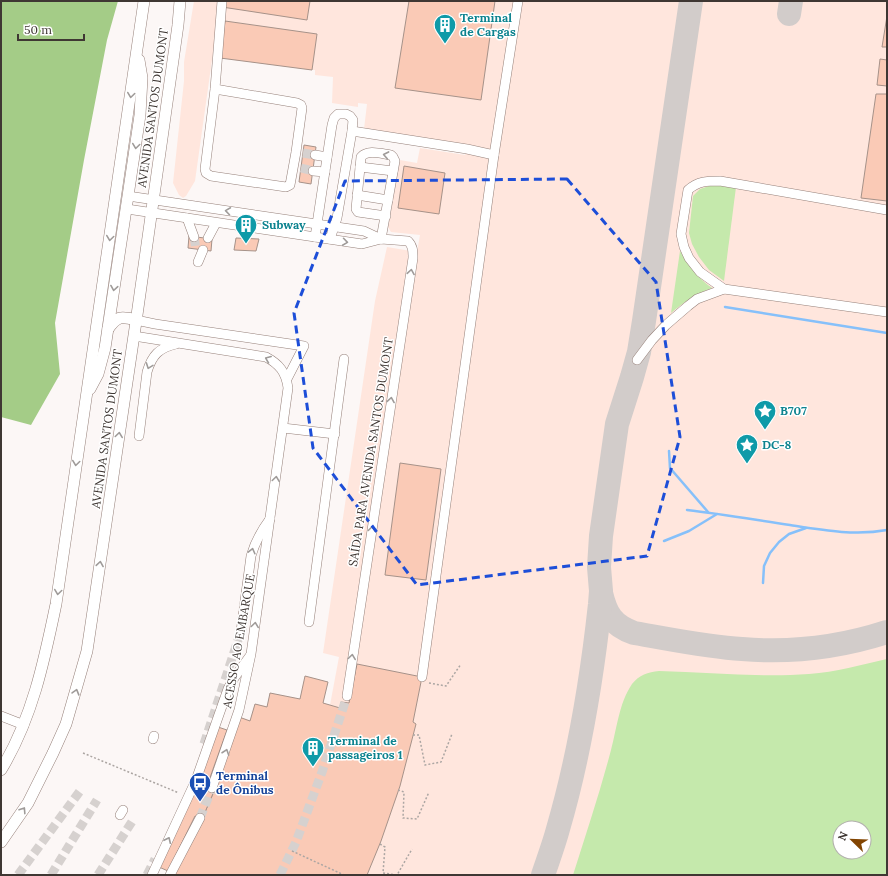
<svg xmlns="http://www.w3.org/2000/svg" width="888" height="876" viewBox="0 0 888 876" font-family="Lora,serif">
	<rect width="100%" height="100%" fill="#fcf7f6"/>
	<path fill="#ffe6dd" fill-rule="evenodd" d="M194 1H887V875H174L239 717 250 720 255 704 267 706 270 693 300 699 305 676 328 682 323 703 330 705 339 657 323 653 375 301 387 247 417 252 420 235 391 232 388 227 400 160 417 163 420 148 465 155 467 145 364 129 367 104 358 103V107L332 103 333 77 315 75V70L304 69 225 21V17H218L195 181 186 196 183 198 179 195 173 183 184 81V62ZM840 828H864V852H840Z"/>
	<g fill="#c5e9ac" fill-rule="evenodd">
		<polygon points="712,185 736,187 724,281 709,270 699,257 692,244 689,233 693,196 700,189"/>
		<path d="M680 251C689 266 698 278 712 288 696 294 684 302 671 313Z"/>
		<path d="M887 659V875H573C586 834 600 792 611 750 617 728 619 703 632 684 639 675 648 672 659 671 709 672 759 678 809 674 836 672 861 665 887 659ZM840 828H864V852H840Z"/>
	</g>
	<polygon fill="#a4cc87" points="1,1 118,1 107,40 84,160 55,323 60,374 31,425 1,417"/>
	<g fill="none" stroke-linecap="round" stroke-linejoin="round">
		<g stroke="#86c0fa" stroke-width="2.5">
			<polyline points="725,307 887,333"/>
			<polyline points="669,451 670,468 708,512"/>
			<path d="M687 510C722 514 756 520 790 525 822 530 855 536 887 530"/>
			<polyline points="664,541 689,531 717,514"/>
			<polyline points="763,583 764,566 770,553 779,542 789,534 806,528"/>
		</g>
		<g stroke="#d2ccca" stroke-width="24">
			<polyline points="789,14 791,1"/>
			<path d="M601 593C606 614 612 625 634 633 670 639 706 647 742 649 790 653 841 647 887 632"/>
			<path d="M543 875C548 860 554 844 558 829 579 757 592 678 600 604L601 591 599 567 601 536 617 424 632 377 639 352 644 321 691 1"/>
		</g>
	</g>
	<g fill="#facab6" stroke="#a69289">
		<polygon points="222,1 310,1 307,20 222,7"/>
		<polygon points="409,1 495,1 481,100 395,88"/>
		<polygon points="887,16 887,47 882,47"/>
		<polygon points="225,21 317,34 312,70 220,58"/>
		<polygon points="880,59 887,60 887,86 877,85"/>
		<polygon points="876,94 887,94 887,201 861,198"/>
		<polygon points="304,145 316,147 311,184 299,182"/>
		<polygon points="404,166 445,173 439,214 398,208"/>
		<polygon points="189,236 212,239 211,251 188,248"/>
		<polygon points="236,238 259,239 256,251 234,250"/>
		<polygon points="400,463 441,469 426,580 385,575"/>
		<polygon points="357,664 422,677 413,722 416,724 400,786 381,841 367,875 174,875 202,819 215,789 239,717 250,721 255,704 267,707 270,693 300,699 305,676 328,682 323,703 340,708 341,702 349,703"/>
		<polygon points="218,727 227,730 207,786 215,789 202,819 195,816 168,871 159,867 198,784"/>
	</g>
	<g fill="none" stroke-linecap="round" stroke-linejoin="round">
		<g stroke="#d6d1cf" stroke-width="9" stroke-dasharray="9 4.5" stroke-linecap="butt">
			<polyline points="303,153 315,155"/>
			<polyline points="301,168 313,171"/>
			<polyline points="194,237 196,249"/>
			<polyline points="204,744 241,631"/>
			<polyline points="200,818 212,788"/>
			<polyline points="18,875 80,791"/>
			<polyline points="51,875 97,800"/>
			<polyline points="98,875 133,820"/>
			<polyline points="147,875 155,859"/>
			<polyline points="280,875 296,842 322,772 347,696"/>
		</g>
		<g stroke="#96817a" stroke-width="10">
			<g id="minor">
				<polyline points="215,89 297,103 301,105 302,108 296,152 290,185 286,187 211,176 206,173 205,169 215,89 222,1"/>
				<polyline points="352,131 467,149 494,155"/>
				<polyline points="315,155 327,157"/>
				<polyline points="360,167 393,171"/>
				<polyline points="313,171 325,172"/>
				<polyline points="357,195 388,200"/>
				<polyline points="128,196 364,231 381,239"/>
				<path d="M127 209 362 244 381 239 408 241C413 246 413 251 413 258L347 696"/>
				<path d="M887 210 720 181C707 181 698 181 688 190L681 234 684 247 689 258 700 272 724 289 887 312"/>
				<polyline points="187,218 194,237"/>
				<polyline points="315,237 332,125 334,118 338,114 346,114 350,116 353,120 352,131 337,218 330,239"/>
				<polyline points="208,238 216,223"/>
				<path d="M381 239 395 161 393 157 391 155C382 154 368 149 361 157L356 209 358 212 386 216"/>
				<polyline points="198,262 203,250"/>
				<polyline points="136,320 155,324 304,346 287,379"/>
				<path d="M134 336 266 357C279 364 286 372 288 388L251 654 239 710 212 788"/>
				<polyline points="637,360 652,340 666,325 688,306 697,299 724,289"/>
				<polyline points="283,428 335,434"/>
				<path d="M139 436 147 372C152 355 159 348 176 344"/>
				<polyline points="309,622 344,359"/>
				<path d="M241 631 251 556C255 542 261 531 270 519"/>
				<polyline points="422,677 494,155 518,1"/>
				<polyline points="1,716 24,725"/>
				<polyline points="153,739 154,736"/>
				<polyline points="120,815 123,810"/>
				<polyline points="152,875 196,780 228,689 234,678 250,656"/>
				<polyline points="170,875 200,818"/>
			</g>
		</g>
		<g stroke="#96817a" stroke-width="12">
			<g id="major">
				<path d="M108 329C117 316 121 316 136 320"/>
				<polyline points="90,389 98,374 105,348 128,196 140,115 142,78 139,60"/>
				<path d="M1 770C32 719 44 662 56 604L144 1"/>
				<polyline points="1,842 28,803 53,753 66,724 87,651 137,315 178,25 180,1"/>
			</g>
		</g>
		<g stroke="#aca6a3" stroke-width="1.5" stroke-dasharray="2 2" stroke-linecap="butt">
			<polyline points="429,683 446,686 461,664"/>
			<polyline points="413,735 419,735 425,765 441,762 452,734"/>
			<polyline points="83,753 179,793"/>
			<polyline points="398,790 404,792 403,818 417,819 429,792"/>
			<polyline points="380,844 385,847 383,873 397,875 412,849"/>
			<polyline points="292,851 344,875"/>
		</g>
		<use href="#minor" stroke="#fff" stroke-width="9"/>
		<use href="#major" stroke="#fff" stroke-width="11"/>
	</g>
	<defs><path id="oneway-chevron" d="M-2-3.5L2.5 0L-2 3.5" fill="none" stroke-width="1.6" stroke-linecap="round" stroke-linejoin="round"/></defs>
	<g stroke="#9f9b99">
		<use href="#oneway-chevron" transform="translate(131 95) rotate(98)"/>
		<use href="#oneway-chevron" transform="translate(136 146) rotate(98)"/>
		<use href="#oneway-chevron" transform="translate(386 155) rotate(-169)"/>
		<use href="#oneway-chevron" transform="translate(228 211) rotate(-172)"/>
		<use href="#oneway-chevron" transform="translate(110 238) rotate(98)"/>
		<use href="#oneway-chevron" transform="translate(345 242) rotate(8)"/>
		<use href="#oneway-chevron" transform="translate(411 272) rotate(-81)"/>
		<use href="#oneway-chevron" transform="translate(114 288) rotate(99)"/>
		<use href="#oneway-chevron" transform="translate(268 359) rotate(-158)"/>
		<use href="#oneway-chevron" transform="translate(149 366) rotate(110)"/>
		<use href="#oneway-chevron" transform="translate(391 400) rotate(-81)"/>
		<use href="#oneway-chevron" transform="translate(119 435) rotate(-82)"/>
		<use href="#oneway-chevron" transform="translate(76 463) rotate(98)"/>
		<use href="#oneway-chevron" transform="translate(276 479) rotate(-82)"/>
		<use href="#oneway-chevron" transform="translate(372 529) rotate(-82)"/>
		<use href="#oneway-chevron" transform="translate(252 551) rotate(-76)"/>
		<use href="#oneway-chevron" transform="translate(100 564) rotate(-81)"/>
		<use href="#oneway-chevron" transform="translate(58 592) rotate(98)"/>
		<use href="#oneway-chevron" transform="translate(255 625) rotate(-82)"/>
		<use href="#oneway-chevron" transform="translate(352 657) rotate(-82)"/>
		<use href="#oneway-chevron" transform="translate(76 692) rotate(-74)"/>
		<use href="#oneway-chevron" transform="translate(226 752) rotate(-71)"/>
		<use href="#oneway-chevron" transform="translate(23 810) rotate(-57)"/>
		<use href="#oneway-chevron" transform="translate(168 840) rotate(-65)"/>
	</g>
	<path fill="none" stroke="#1d4ed8" stroke-width="3" stroke-dasharray="8 5" stroke-linejoin="round" d="M567 179 656 282 680 437 647 556 417 585 313 448 294 313 345 181Z"/>
	<defs>
		<g id="building-pin" transform="scale(1.15)"><path d="M0 17L-7.5 6A9.5 9.5 0 1 1 7.5 6Z" fill="#0f9aa8" stroke="#fff"/><path d="M-4-6H4V6H1V3H-1V6H-4ZM-2.5-4.3h1.7v1.8h-1.7ZM.8-4.3h1.7v1.8H.8ZM-2.5-1h1.7V.8h-1.7ZM.8-1h1.7V.8H.8Z" fill="#fff"/></g>
		<g id="sight-pin" transform="scale(1.15)"><path d="M0 17L-7.5 6A9.5 9.5 0 1 1 7.5 6Z" fill="#0f9aa8" stroke="#fff"/><path d="M0-6L1.8-2.2L6-1.7L2.9 1.2L3.7 5.4L0 3.3L-3.7 5.4L-2.9 1.2L-6-1.7L-1.8-2.2Z" fill="#fff"/></g>
		<g id="bus-pin" transform="scale(1.15)"><path d="M0 17L-7.5 6A9.5 9.5 0 1 1 7.5 6Z" fill="#1a4fb4" stroke="#fff"/><path d="M-5-6H5V4H4V6H2V4H-2V6H-4V4H-5ZM-3.5-4V0h7V-4ZM-3.5 1.2v1.5H-2V1.2ZM2 1.2v1.5H3.5V1.2Z" fill="#fff"/></g>
	</defs>
	<g fill-rule="evenodd">
		<use href="#building-pin" x="445" y="25"/>
		<use href="#building-pin" x="246" y="225"/>
		<use href="#sight-pin" x="765" y="411"/>
		<use href="#sight-pin" x="747" y="445"/>
		<use href="#building-pin" x="313" y="748"/>
		<use href="#bus-pin" x="200" y="783"/>
	</g>
	<g text-anchor="middle" stroke-width="3" stroke-linejoin="round" paint-order="stroke">
		<g font-size="12" font-weight="bold" fill="#0d838f" stroke="#fff" text-anchor="start">
			<text x="460" y="22">Terminal<tspan x="460" dy="14">de Cargas</tspan></text>
			<text x="262" y="229">Subway</text>
			<text x="780" y="415">B707</text>
			<text x="762" y="449">DC-8</text>
			<text x="328" y="745">Terminal de<tspan x="328" dy="14">passageiros 1</tspan></text>
		</g>
		<g font-size="12" fill="#3f3733" stroke="#fff">
			<text transform="translate(153 108) rotate(-82)" y="4">AVENIDA SANTOS DUMONT</text>
			<text transform="translate(107 429) rotate(-82)" y="4">AVENIDA SANTOS DUMONT</text>
			<text transform="translate(371 452) rotate(-81)" y="4">SAÍDA PARA AVENIDA SANTOS DUMONT</text>
			<text transform="translate(239 641) rotate(-80)" y="4">ACESSO AO EMBARQUE</text>
		</g>
		<g font-size="12" font-weight="bold" fill="#164399" stroke="#fff" text-anchor="start">
			<text x="216" y="780">Terminal<tspan x="216" dy="14">de Ônibus</tspan></text>
		</g>
	</g>
	<rect width="888" height="876" fill="none" stroke="#3f3733" stroke-width="4"/>
	<g transform="translate(852 840) rotate(293)"><circle r="19" fill="#ffffff" stroke="#b2afad"/>
	<path d="M0-3L7 15L0 10L-7 15Z" fill="#824502"/>
	<text y="-6" font-size="11" font-weight="bold" text-anchor="middle" fill="#3f3733">N</text>
	</g>
	<path d="M18 34v6h66v-6" fill="none" stroke="#3f3733" stroke-width="2"/>
	<text x="24" y="34" font-size="12" fill="#3f3733" stroke="#ffffff" stroke-width="3" paint-order="stroke">50 m</text>
</svg>
